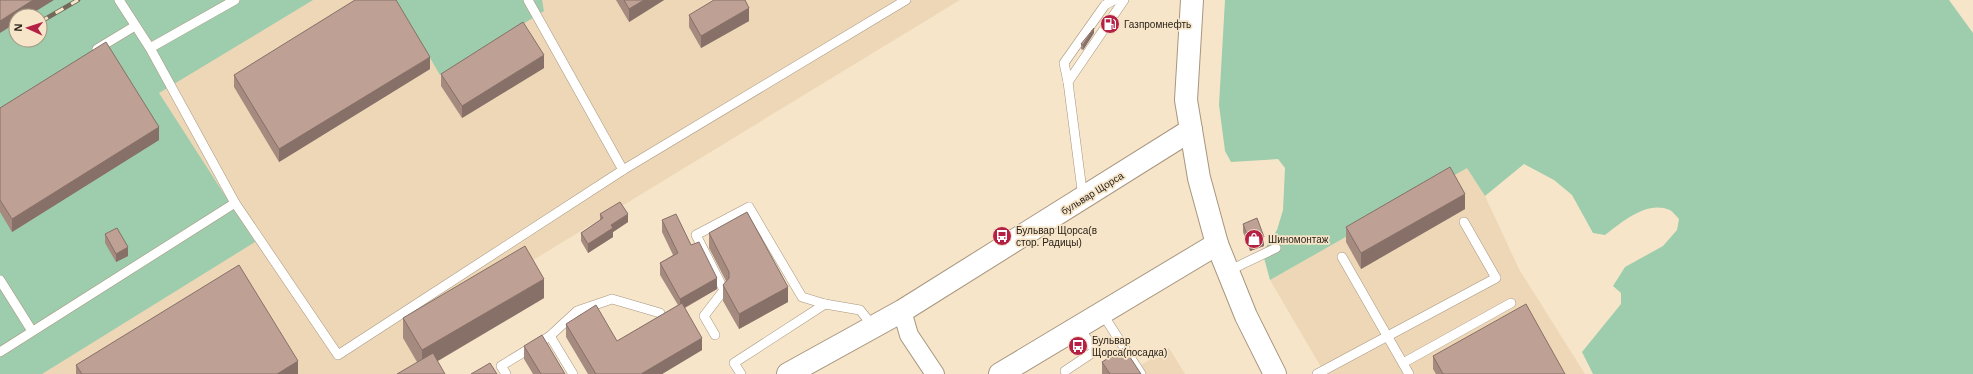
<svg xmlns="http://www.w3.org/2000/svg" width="1973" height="374" viewBox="0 0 1973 374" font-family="Arial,sans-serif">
	<rect width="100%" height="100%" fill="#f7e5ca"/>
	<g fill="#edd7b7" fill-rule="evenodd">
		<path d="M0 0H960L525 265 544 298 422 370 425 374H0ZM16 16H40V40H16Z"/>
		<polygon points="1467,167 1485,196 1519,269 1585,374 1325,374 1270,280"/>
		<polygon points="1169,348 1185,374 1126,374"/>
	</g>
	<g fill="#9dcdac" fill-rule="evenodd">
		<path d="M0 0H313L159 93 255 242 42 374H0ZM16 16H40V40H16Z"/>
		<polygon points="396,0 542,0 544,11 440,75"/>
		<path d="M1225 0H1949L1973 33V374H1593L1582 352 1621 304V293L1613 286 1625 267 1663 246 1677 230 1679 219C1676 216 1673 212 1670 210 1647 200 1622 222 1605 235L1593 233 1572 195 1554 180 1524 164 1485 196 1467 168 1270 280 1264 258 1266 247 1277 230 1283 210 1285 168 1278 159 1231 162 1225 151 1219 105Z"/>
	</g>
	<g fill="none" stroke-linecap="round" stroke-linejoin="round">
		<g stroke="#a7967e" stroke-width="10">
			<g id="service">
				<polyline points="119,0 150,48 235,203 338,355 623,170 906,0"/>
				<polyline points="528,0 623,170"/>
				<polyline points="150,48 235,0"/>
				<polyline points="97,49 135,26"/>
				<polyline points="1068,82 1064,63 1105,5 1114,0"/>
				<polyline points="1083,198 1068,82 1124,0"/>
				<polyline points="1342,257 1409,374"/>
				<polyline points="1228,271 1276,248"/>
				<polyline points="0,280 32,331"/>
				<polyline points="1102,313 1141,374"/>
				<polyline points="715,335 704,316 724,290 696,235 749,207 802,297 825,304 860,310 873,326"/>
				<polyline points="550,336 573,374"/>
				<polyline points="0,352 235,203"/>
				<polyline points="1403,363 1511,303"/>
				<polyline points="1065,371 1095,351 1079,327"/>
				<polyline points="506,374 501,366 550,336 577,311 612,299 660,313"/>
				<polyline points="741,374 734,363 825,304"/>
				<polyline points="1317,374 1496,278 1464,222"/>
			</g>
		</g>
		<g stroke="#a7967e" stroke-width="20">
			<polyline id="minor" points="902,311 909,335 935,374"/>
		</g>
		<g stroke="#a7967e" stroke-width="24">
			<g id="tertiary">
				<polyline points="788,374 902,311 1191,130"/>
				<polyline points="1000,374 1217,244"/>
			</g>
		</g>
		<g stroke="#a7967e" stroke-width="24">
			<polyline id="secondary" points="1192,0 1186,100 1199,178 1217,244 1246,316 1275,374"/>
		</g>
		<use href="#service" stroke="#fff" stroke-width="9"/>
		<use href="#minor" stroke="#fff" stroke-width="18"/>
		<use href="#tertiary" stroke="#fff" stroke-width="22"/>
		<use href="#secondary" stroke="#fff" stroke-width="22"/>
		<g stroke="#746959" stroke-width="4.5">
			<polyline id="rail" points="40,22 78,0"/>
		</g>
		<use href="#rail" stroke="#f7e5ca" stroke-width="3" stroke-dasharray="9" stroke-linecap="butt"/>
	</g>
	<g fill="#a48a7f">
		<polygon points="616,0 664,0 629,22"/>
		<polygon points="689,15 749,21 701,48 689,27"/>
		<polygon points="1094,33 1083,50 1081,49 1081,44"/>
		<polygon points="544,68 462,118 441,86 441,74"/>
		<polygon points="430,69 279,162 234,87 234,75"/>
		<polygon points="0,108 159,140 12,232 0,212"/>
		<polygon points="1465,209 1361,269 1346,242 1346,227"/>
		<polygon points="600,214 628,222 613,232 613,237 588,253 581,241 581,233 600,220"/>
		<polygon points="662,220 691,245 717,289 685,308 702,350 662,374 588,374 566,337 566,324 617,341 678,305 660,275 660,263 673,255 662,232"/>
		<polygon points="1243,224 1264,246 1250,251 1243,232"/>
		<polygon points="709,233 788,302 739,329 723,301 723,285 726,281 709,248"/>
		<polygon points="105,234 128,256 116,262 105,243"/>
		<polygon points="544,298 438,361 417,362 403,338 403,318"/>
		<polygon points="524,346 565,374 533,374 524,359"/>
		<polygon points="1433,356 1565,374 1436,374 1433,369"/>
		<polygon points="1102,362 1141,374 1102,374"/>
		<polygon points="76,365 298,374 76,374"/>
	</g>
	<g fill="#867068">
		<polygon points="33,0 54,0 28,16 16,16 16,23 0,33 0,21"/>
		<polygon points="644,0 664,0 629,22 629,9"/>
		<polygon points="749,8 749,21 701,48 701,36"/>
		<polygon points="1094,28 1094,33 1083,50 1083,45"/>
		<polygon points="544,55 544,68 462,118 462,106"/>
		<polygon points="430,57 430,69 279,162 279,149"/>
		<polygon points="159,127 159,140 12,232 12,219"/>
		<polygon points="1465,194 1465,209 1361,269 1361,253"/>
		<polygon points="628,214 628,222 613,232 613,237 588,253 588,244 611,225"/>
		<polygon points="1264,237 1264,246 1250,251 1250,242"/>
		<polygon points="128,247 128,256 116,262 116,254"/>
		<polygon points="717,278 717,289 680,310 680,299"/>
		<polygon points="544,279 544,298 422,370 422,350"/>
		<polygon points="788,287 788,302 739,329 739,314"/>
		<polygon points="702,338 702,350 662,374 641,374"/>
		<polygon points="298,361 298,374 277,374"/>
	</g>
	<g fill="#bfa094" stroke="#867068">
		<polygon points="0,0 33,0 0,21"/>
		<polygon points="355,0 396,0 430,57 279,149 234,75"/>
		<polygon points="624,0 644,0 629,9"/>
		<polygon points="714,0 745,0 749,8 701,36 689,15"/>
		<polygon points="523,22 544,55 462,106 441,74"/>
		<polygon points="1094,28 1083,45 1081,44"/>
		<polygon points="106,42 159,127 12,219 0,200 0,108"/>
		<polygon points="1450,167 1465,194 1361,253 1346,227"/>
		<polygon points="620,202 628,214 611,225 613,228 588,244 581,233 603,218 600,214"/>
		<polygon points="747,212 788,287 739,314 723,285 729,278 729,272 709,233"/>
		<polygon points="676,214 691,245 699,242 717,278 680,299 660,263 678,253 662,220"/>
		<polygon points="1257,218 1264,237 1250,242 1243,224"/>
		<polygon points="117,228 128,247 116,254 105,234"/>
		<polygon points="525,246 544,279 422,350 403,318"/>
		<polygon points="239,265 298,361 277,374 82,374 76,365"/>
		<polygon points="682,303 702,338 641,374 596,374 566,324 596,305 617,341"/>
		<polygon points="1526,304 1565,374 1443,374 1433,356"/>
		<polygon points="542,335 565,374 541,374 524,346"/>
		<polygon points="1124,348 1141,374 1110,374 1102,362"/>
		<polygon points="433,353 445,374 397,374"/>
		<polygon points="490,363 497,374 471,374"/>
	</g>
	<defs>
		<g id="fuel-disc" transform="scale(1)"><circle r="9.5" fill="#b42145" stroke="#f7e5ca"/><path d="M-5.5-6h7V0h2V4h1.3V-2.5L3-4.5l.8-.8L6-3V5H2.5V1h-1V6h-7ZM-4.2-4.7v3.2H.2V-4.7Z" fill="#fff"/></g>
		<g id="bus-disc" transform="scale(1)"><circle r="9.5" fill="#b42145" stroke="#f7e5ca"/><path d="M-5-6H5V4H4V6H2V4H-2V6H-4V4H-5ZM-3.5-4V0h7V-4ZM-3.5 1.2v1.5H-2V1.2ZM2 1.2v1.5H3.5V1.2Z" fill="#fff"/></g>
		<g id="shop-disc" transform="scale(1)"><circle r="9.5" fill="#b42145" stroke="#f7e5ca"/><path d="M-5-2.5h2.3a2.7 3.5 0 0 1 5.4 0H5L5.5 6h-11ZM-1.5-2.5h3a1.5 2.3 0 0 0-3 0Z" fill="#fff"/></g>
	</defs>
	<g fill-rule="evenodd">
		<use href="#fuel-disc" x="1110" y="24"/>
		<use href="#bus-disc" x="1002" y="236"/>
		<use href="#shop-disc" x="1254" y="239"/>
		<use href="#bus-disc" x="1078" y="346"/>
	</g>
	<g text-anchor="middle" stroke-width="3.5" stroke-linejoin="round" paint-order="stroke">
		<g font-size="10" fill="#2a2319" stroke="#f7e5ca" text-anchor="start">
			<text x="1124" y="28">Газпромнефть</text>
			<text x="1016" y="234">Бульвар Щорса(в<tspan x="1016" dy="12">стор. Радицы)</tspan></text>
			<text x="1268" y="243">Шиномонтаж</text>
			<text x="1092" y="344">Бульвар<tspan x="1092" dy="12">Щорса(посадка)</tspan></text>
		</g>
		<g font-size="10" fill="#2a2319" stroke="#f7e5ca">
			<text transform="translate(1092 193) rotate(-32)" y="4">бульвар Щорса</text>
		</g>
	</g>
	<g transform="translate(28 28) rotate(273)"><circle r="19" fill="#f7e5ca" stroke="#a59783"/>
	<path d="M0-3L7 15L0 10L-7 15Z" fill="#b42145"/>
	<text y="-6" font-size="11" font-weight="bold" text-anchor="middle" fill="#2a2319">N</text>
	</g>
</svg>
